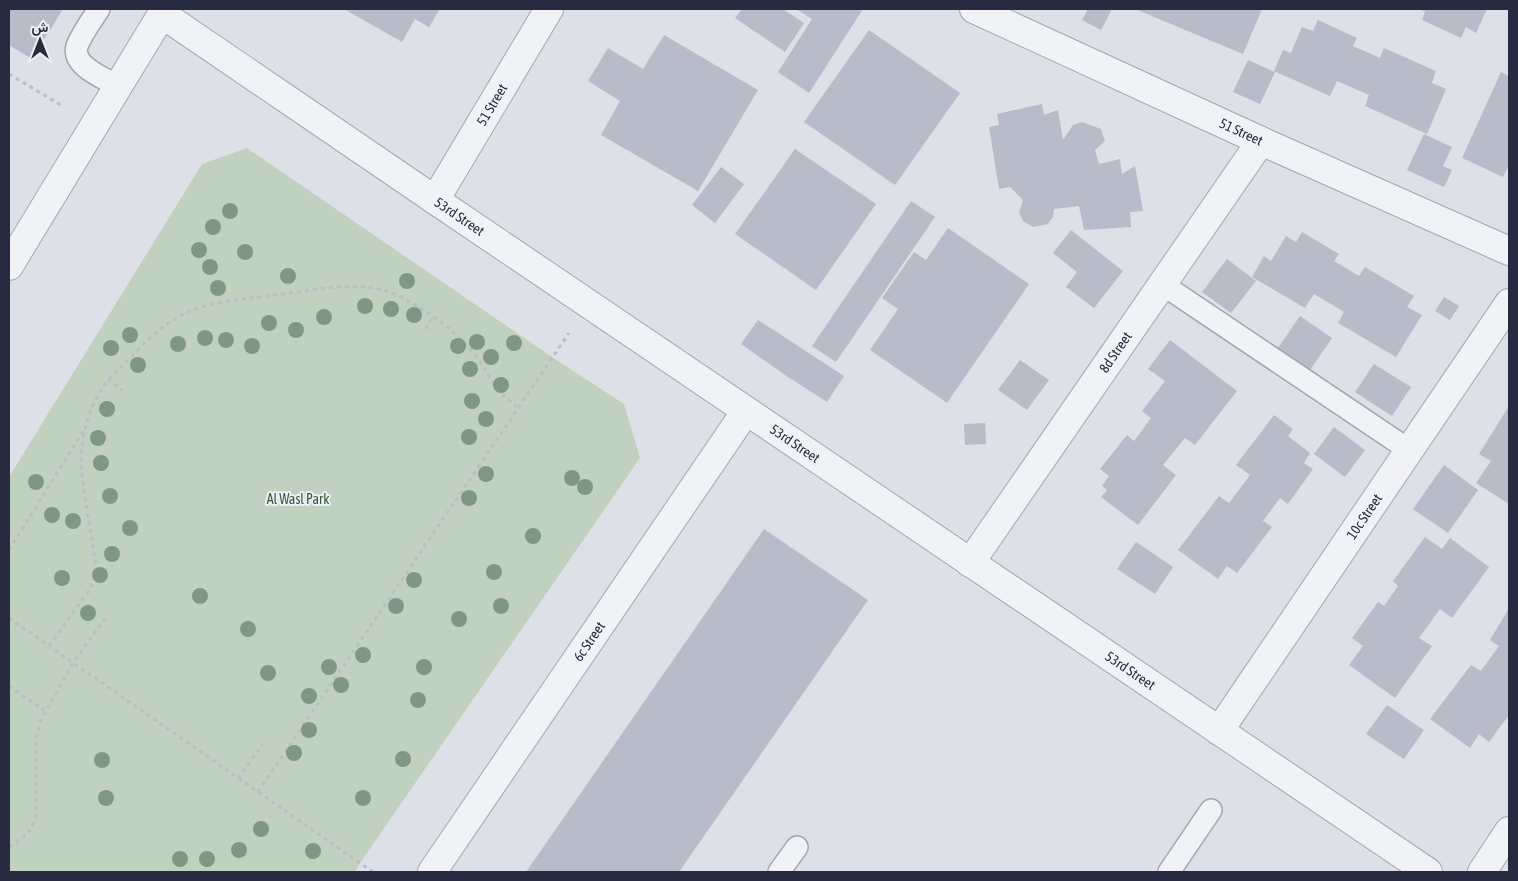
<svg xmlns="http://www.w3.org/2000/svg" width="1518" height="881" viewBox="0 0 1518 881" font-family="'Asap Condensed',Vazirmatn,sans-serif">
	<rect width="100%" height="100%" fill="#dee0e8"/>
	<polygon fill="#c0d2bf" points="247,148 552,357 624,404 640,458 360,863 355,872 9,872 9,477 202,164"/>
	<g fill="#b8bbc8">
		<polygon points="9,9 63,9 32,59 9,45"/>
		<polygon points="344,9 440,9 429,27 415,19 402,42"/>
		<polygon points="742,9 783,9 804,23 785,52 735,18"/>
		<polygon points="796,9 863,9 809,93 778,72 812,19"/>
		<polygon points="1088,9 1112,9 1101,30 1082,20"/>
		<polygon points="1135,9 1262,9 1243,54"/>
		<polygon points="1419,9 1487,9 1476,33 1466,27 1461,38 1422,20 1425,12"/>
		<polygon points="1318,20 1357,38 1353,46 1380,58 1384,48 1436,71 1432,83 1446,89 1427,134 1365,106 1369,95 1337,81 1330,96 1274,71 1283,50 1291,53 1302,27 1313,31"/>
		<polygon points="869,30 960,93 895,185 804,122"/>
		<polygon points="664,35 758,90 698,191 601,135 620,101 588,81 608,48 643,69"/>
		<polygon points="1248,60 1275,72 1260,104 1233,92"/>
		<polygon points="1501,72 1509,76 1509,165 1503,177 1462,158"/>
		<polygon points="1042,104 1044,115 1058,110 1063,140 1073,125 1082,122 1101,129 1105,141 1095,150 1099,164 1120,159 1122,174 1135,166 1143,211 1130,212 1131,227 1084,230 1079,206 1054,209 1053,217 1048,224 1033,227 1023,221 1019,212 1023,200 1010,187 999,189 989,127 999,125 997,114"/>
		<polygon points="1424,134 1452,147 1443,166 1452,170 1444,187 1407,170"/>
		<polygon points="795,149 876,204 816,290 735,234"/>
		<polygon points="721,167 744,184 715,223 692,205"/>
		<polygon points="911,201 935,217 836,362 812,346"/>
		<polygon points="948,228 1029,284 947,403 870,350 898,309 882,298 914,252 926,260"/>
		<polygon points="1071,230 1123,271 1094,308 1066,287 1077,272 1053,253"/>
		<polygon points="1302,232 1339,254 1334,261 1359,276 1365,267 1414,296 1407,307 1422,315 1396,357 1338,323 1344,312 1314,294 1305,308 1252,277 1264,256 1271,261 1286,236 1296,242"/>
		<polygon points="1227,259 1256,281 1231,313 1202,292"/>
		<polygon points="1444,297 1459,306 1450,320 1435,311"/>
		<polygon points="1300,316 1332,338 1310,370 1278,348"/>
		<polygon points="758,320 844,376 827,402 788,377 741,344"/>
		<polygon points="1170,340 1237,391 1195,445 1185,438 1163,465 1176,475 1138,525 1101,497 1107,490 1102,486 1109,476 1100,469 1127,435 1134,441 1151,418 1142,411 1165,381 1148,369"/>
		<polygon points="1020,360 1049,380 1027,410 998,390"/>
		<polygon points="1374,364 1411,387 1392,416 1355,392"/>
		<polygon points="1509,406 1509,504 1476,483 1491,461 1479,454"/>
		<polygon points="1274,415 1293,429 1288,436 1310,453 1304,463 1313,469 1288,504 1280,498 1263,521 1272,527 1237,573 1227,566 1218,579 1178,550 1219,496 1229,503 1250,475 1236,465"/>
		<polygon points="985,423 986,444 965,445 964,424"/>
		<polygon points="1334,427 1365,450 1345,477 1314,454"/>
		<polygon points="1444,465 1478,490 1448,533 1413,509"/>
		<polygon points="764,529 868,600 679,872 526,872"/>
		<polygon points="1425,537 1442,549 1450,538 1489,567 1452,618 1440,609 1419,638 1432,646 1395,698 1349,665 1363,646 1352,638 1378,602 1384,606 1398,586 1393,581"/>
		<polygon points="1136,542 1173,567 1155,594 1117,569"/>
		<polygon points="1509,608 1509,715 1489,742 1479,734 1470,748 1430,719 1471,665 1481,671 1499,646 1490,640"/>
		<polygon points="1387,705 1424,730 1404,759 1366,734"/>
	</g>
	<g fill="none" stroke-linecap="round" stroke-linejoin="round">
		<g stroke="#a3a6b2" stroke-width="24">
			<g id="lane">
				<path d="M99 9C92 20 82 33 77 46 71 66 104 78 118 86"/>
				<polyline points="1162,284 1409,450"/>
				<polyline points="779,872 797,847"/>
				<polyline points="1169,872 1211,810"/>
			</g>
		</g>
		<g stroke="#a3a6b2" stroke-width="30">
			<g id="street">
				<path id="s1" d="M974 9 1261 141 1509 251"/>
				<path id="s2" d="M162 14 435 200 1428 872"/>
				<path id="s3" d="M435 200 549 9"/>
				<polyline points="9,266 165,9"/>
				<path id="s4" d="M970 563 1261 141"/>
				<path id="s5" d="M1219 731 1509 303"/>
				<path id="s6" d="M432 872 746 411"/>
				<polyline points="1482,872 1509,831"/>
			</g>
		</g>
		<g stroke="#bcbec6" stroke-width="3" stroke-dasharray="4 4" stroke-linecap="butt">
			<polyline points="9,74 64,107"/>
			<polyline points="426,329 433,316"/>
			<polyline points="108,379 122,390"/>
			<polyline points="9,550 84,430"/>
			<polyline points="9,618 373,872"/>
			<path d="M49 646 90 589 95 577 96 566C93 545 89 524 86 503 84 488 81 472 81 458 82 439 86 419 94 403 102 385 115 372 129 359 151 336 170 316 202 307 226 300 251 298 276 295 316 290 361 278 399 296 428 311 455 330 476 356 483 365 488 375 494 384 500 394 510 401 518 408"/>
			<polyline points="9,686 45,711"/>
			<polyline points="238,778 263,744"/>
			<polyline points="258,792 569,333"/>
			<path d="M9 847C24 838 33 832 36 813V740L41 720 73 663 105 618"/>
		</g>
		<use href="#lane" stroke="#f1f2f6" stroke-width="21"/>
		<use href="#street" stroke="#f1f2f6" stroke-width="28"/>
	</g>
	<g fill="#809784">
		<circle cx="230" cy="211" r="8"/>
		<circle cx="213" cy="227" r="8"/>
		<circle cx="199" cy="250" r="8"/>
		<circle cx="245" cy="252" r="8"/>
		<circle cx="210" cy="267" r="8"/>
		<circle cx="288" cy="276" r="8"/>
		<circle cx="407" cy="281" r="8"/>
		<circle cx="218" cy="288" r="8"/>
		<circle cx="365" cy="306" r="8"/>
		<circle cx="391" cy="309" r="8"/>
		<circle cx="414" cy="315" r="8"/>
		<circle cx="324" cy="317" r="8"/>
		<circle cx="269" cy="323" r="8"/>
		<circle cx="296" cy="330" r="8"/>
		<circle cx="130" cy="335" r="8"/>
		<circle cx="205" cy="338" r="8"/>
		<circle cx="226" cy="340" r="8"/>
		<circle cx="477" cy="342" r="8"/>
		<circle cx="514" cy="343" r="8"/>
		<circle cx="178" cy="344" r="8"/>
		<circle cx="252" cy="346" r="8"/>
		<circle cx="458" cy="346" r="8"/>
		<circle cx="111" cy="348" r="8"/>
		<circle cx="491" cy="357" r="8"/>
		<circle cx="138" cy="365" r="8"/>
		<circle cx="470" cy="369" r="8"/>
		<circle cx="501" cy="385" r="8"/>
		<circle cx="472" cy="401" r="8"/>
		<circle cx="107" cy="409" r="8"/>
		<circle cx="486" cy="419" r="8"/>
		<circle cx="469" cy="437" r="8"/>
		<circle cx="98" cy="438" r="8"/>
		<circle cx="101" cy="463" r="8"/>
		<circle cx="486" cy="474" r="8"/>
		<circle cx="572" cy="478" r="8"/>
		<circle cx="36" cy="482" r="8"/>
		<circle cx="585" cy="487" r="8"/>
		<circle cx="110" cy="496" r="8"/>
		<circle cx="469" cy="498" r="8"/>
		<circle cx="52" cy="515" r="8"/>
		<circle cx="73" cy="521" r="8"/>
		<circle cx="130" cy="528" r="8"/>
		<circle cx="533" cy="536" r="8"/>
		<circle cx="112" cy="554" r="8"/>
		<circle cx="494" cy="572" r="8"/>
		<circle cx="100" cy="575" r="8"/>
		<circle cx="62" cy="578" r="8"/>
		<circle cx="414" cy="580" r="8"/>
		<circle cx="200" cy="596" r="8"/>
		<circle cx="396" cy="606" r="8"/>
		<circle cx="501" cy="606" r="8"/>
		<circle cx="88" cy="613" r="8"/>
		<circle cx="459" cy="619" r="8"/>
		<circle cx="248" cy="629" r="8"/>
		<circle cx="363" cy="655" r="8"/>
		<circle cx="329" cy="667" r="8"/>
		<circle cx="424" cy="667" r="8"/>
		<circle cx="268" cy="673" r="8"/>
		<circle cx="341" cy="685" r="8"/>
		<circle cx="309" cy="696" r="8"/>
		<circle cx="418" cy="700" r="8"/>
		<circle cx="309" cy="730" r="8"/>
		<circle cx="294" cy="753" r="8"/>
		<circle cx="403" cy="759" r="8"/>
		<circle cx="102" cy="760" r="8"/>
		<circle cx="106" cy="798" r="8"/>
		<circle cx="363" cy="798" r="8"/>
		<circle cx="261" cy="829" r="8"/>
		<circle cx="239" cy="850" r="8"/>
		<circle cx="313" cy="851" r="8"/>
		<circle cx="180" cy="859" r="8"/>
		<circle cx="207" cy="859" r="8"/>
	</g>
	<g text-anchor="middle" stroke-width="4" stroke-linejoin="round" paint-order="stroke">
		<g font-size="14" fill="#272b3f" stroke="#edeff6">
			<text dy="5" stroke="none"><textPath href="#s3" startOffset="111">51 Street</textPath></text>
			<text dy="5" stroke="none"><textPath href="#s1" startOffset="294">51 Street</textPath></text>
			<text dy="5" stroke="none"><textPath href="#s2" startOffset="360">53rd Street</textPath></text>
			<text dy="5" stroke="none"><textPath href="#s4" startOffset="256">8d Street</textPath></text>
			<text dy="5" stroke="none"><textPath href="#s2" startOffset="765">53rd Street</textPath></text>
			<text dy="5" stroke="none"><textPath href="#s5" startOffset="259">10c Street</textPath></text>
			<text dy="5" stroke="none"><textPath href="#s6" startOffset="279">6c Street</textPath></text>
			<text dy="5" stroke="none"><textPath href="#s2" startOffset="1170">53rd Street</textPath></text>
		</g>
		<g font-size="14" fill="#345b33" stroke="#edeff6">
			<text x="298" y="504">Al Wasl Park</text>
		</g>
	</g>
	<rect width="1518" height="881" fill="none" stroke="#272b3f" stroke-width="20"/>
	<g transform="translate(40 40)" stroke="#edeff6" stroke-width="4" paint-order="stroke">
	<path d="M0-4L9 19L0 12L-9 19Z" fill="#272b3f"/>
	<text y="-8" font-size="14" font-weight="bold" text-anchor="middle" fill="#272b3f">ش</text>
	</g>
</svg>
